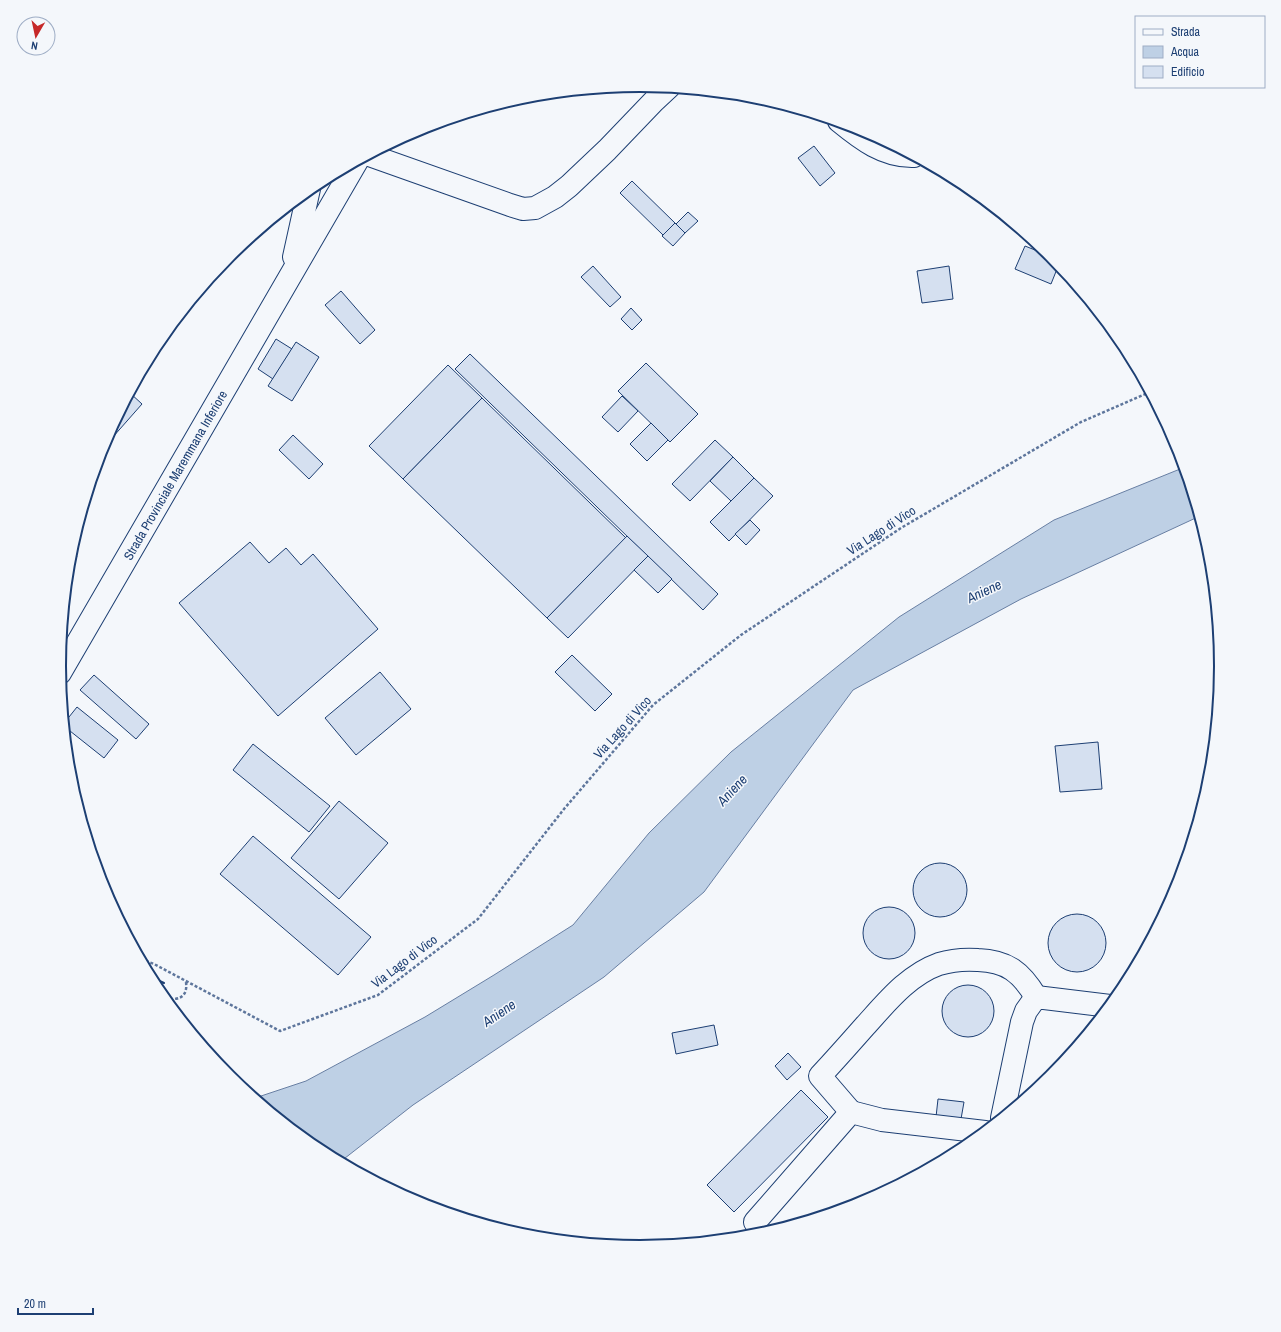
<svg xmlns="http://www.w3.org/2000/svg" width="1281" height="1332" viewBox="0 0 1281 1332" font-family="'Archivo Narrow',sans-serif">
	<rect width="100%" height="100%" fill="#f4f7fb"/>
	<polygon fill="#bed0e5" stroke="#687fa3" points="1185,467 1200,516 1021,599 853,690 704,892 604,977 413,1105 340,1162 317,1149 255,1098 306,1081 425,1017 494,975 573,925 649,833 731,752 899,617 1054,520"/>
	<g fill="#d5e0f0" stroke="#1d3f73">
		<polygon points="814,146 835,173 820,186 798,158"/>
		<polygon points="632,181 675,223 663,235 620,193"/>
		<polygon points="688,212 698,221 685,233 676,224"/>
		<polygon points="675,223 685,233 673,246 662,236"/>
		<polygon points="1025,246 1055,258 1059,264 1051,284 1015,269"/>
		<polygon points="593,266 621,297 610,307 581,277"/>
		<polygon points="949,266 953,299 922,303 917,271"/>
		<polygon points="341,291 375,330 360,344 325,305"/>
		<polygon points="631,308 642,320 632,330 621,319"/>
		<polygon points="276,339 292,349 273,379 258,369"/>
		<polygon points="296,342 319,357 292,401 268,386"/>
		<polygon points="470,354 718,594 703,610 455,369"/>
		<polygon points="646,363 698,414 670,442 618,391"/>
		<polygon points="448,365 482,398 403,479 369,446"/>
		<polygon points="130,393 142,404 112,438 108,435"/>
		<polygon points="622,396 638,411 618,432 602,417"/>
		<polygon points="482,398 626,538 547,618 403,479"/>
		<polygon points="651,423 668,440 647,461 630,444"/>
		<polygon points="293,435 323,464 309,479 279,450"/>
		<polygon points="715,440 733,457 690,501 672,484"/>
		<polygon points="733,457 754,478 731,501 710,481"/>
		<polygon points="754,478 773,496 729,541 710,522"/>
		<polygon points="750,520 760,530 746,545 735,534"/>
		<polygon points="627,536 648,556 568,638 547,618"/>
		<polygon points="250,542 269,563 286,548 301,565 313,554 378,629 278,716 179,603"/>
		<polygon points="70,552 77,556 69,569"/>
		<polygon points="648,556 672,579 658,593 634,570"/>
		<polygon points="572,655 612,694 595,711 555,672"/>
		<polygon points="380,672 411,709 356,755 325,718"/>
		<polygon points="94,675 149,724 136,739 80,690"/>
		<polygon points="77,707 118,740 104,758 65,727 65,722"/>
		<polygon points="1098,742 1102,789 1060,792 1055,746"/>
		<polygon points="253,744 330,806 309,832 233,770"/>
		<polygon points="339,801 388,843 339,899 291,858"/>
		<polygon points="253,836 371,937 338,975 220,874"/>
		<circle cx="940" cy="890" r="27"/>
		<circle cx="889" cy="933" r="26"/>
		<circle cx="1077" cy="943" r="29"/>
		<circle cx="968" cy="1011" r="26"/>
		<polygon points="714,1025 718,1045 676,1054 672,1033"/>
		<polygon points="788,1053 801,1067 787,1080 775,1066"/>
		<polygon points="801,1090 828,1117 734,1212 707,1185"/>
		<polygon points="938,1099 964,1102 961,1119 936,1117"/>
		<polygon points="881,1191 885,1191 858,1205 864,1198 872,1193"/>
	</g>
	<g fill="none" stroke-linecap="round" stroke-linejoin="round">
		<g stroke="#1d3f73" stroke-width="24">
			<g id="minor">
				<path d="M839 121C861 139 884 157 914 156"/>
				<polyline points="369,155 510,205 523,209 535,208 555,197 569,186 607,150 654,101 669,87"/>
				<path d="M851 1112 820 1076C835 1060 850 1043 865 1026 886 1003 908 975 939 964 952 960 964 959 978 960 1007 961 1021 972 1036 997"/>
				<polyline points="1002,1118 1022,1022 1026,1011 1036,997 1110,1006"/>
				<polyline points="755,1222 851,1112 882,1120 985,1132"/>
			</g>
		</g>
		<g stroke="#1d3f73" stroke-width="24">
			<g id="major">
				<polyline points="294,257 309,189"/>
				<polyline points="60,673 357,161"/>
			</g>
		</g>
		<g stroke="#5e769c" stroke-width="2.5" stroke-dasharray="3 2" stroke-linecap="butt">
			<polyline points="141,959 154,964 280,1031 378,995 478,919 564,809 653,705 741,635 901,528 1081,422 1150,392"/>
			<path d="M165 999C178 1000 188 998 186 982"/>
		</g>
		<use href="#minor" stroke="#f4f7fb" stroke-width="22"/>
		<use href="#major" stroke="#f4f7fb" stroke-width="22"/>
		<polyline stroke="#1d3f73" stroke-width="2" points="151,977 164,983"/>
	</g>
	<g text-anchor="middle" stroke-width="3" stroke-linejoin="round" paint-order="stroke">
		<g font-size="13" fill="#1d3f73" stroke="#f4f7fb">
			<text transform="translate(175 475) rotate(-60)" y="5">Strada Provinciale Maremmana Inferiore</text>
			<text transform="translate(881 530) rotate(-33)" y="5">Via Lago di Vico</text>
			<text transform="translate(622 727) rotate(-48)" y="5">Via Lago di Vico</text>
			<text transform="translate(404 961) rotate(-37)" y="5">Via Lago di Vico</text>
		</g>
		<g font-size="14" font-style="italic" fill="#1d3f73" stroke="#f4f7fb">
			<text transform="translate(984 591) rotate(-25)" y="5">Aniene</text>
			<text transform="translate(732 790) rotate(-47)" y="5">Aniene</text>
			<text transform="translate(499 1013) rotate(-34)" y="5">Aniene</text>
		</g>
	</g>
	<path d="M0 0H1281V1332H0ZM66 666a574 574 0 1 1 1148 0a574 574 0 1 1-1148 0Z" fill="#f4f7fb" fill-rule="evenodd"/>
	<path fill="none" stroke="#1d3f73" stroke-width="2" d="M66 666a574 574 0 1 1 1148 0a574 574 0 1 1-1148 0Z"/>
	<rect x="1135" y="16" width="130" height="72" fill="#f4f7fb" stroke="#9eadc5"/>
	<rect x="1143" y="29" width="20" height="6" fill="#f4f7fb" stroke="#9eadc5"/>
	<text x="1171" y="36" font-size="12" fill="#1d3f73">Strada</text>
	<rect x="1143" y="46" width="20" height="12" fill="#bed0e5" stroke="#9eadc5"/>
	<text x="1171" y="56" font-size="12" fill="#1d3f73">Acqua</text>
	<rect x="1143" y="66" width="20" height="12" fill="#d5e0f0" stroke="#9eadc5"/>
	<text x="1171" y="76" font-size="12" fill="#1d3f73">Edificio</text>
	<g transform="translate(36 36) rotate(189)"><circle r="19" fill="#f4f7fb" stroke="#9eadc5"/>
	<path d="M0-3L7 15L0 10L-7 15Z" fill="#c62828"/>
	<text y="-6" font-size="11" font-weight="bold" text-anchor="middle" fill="#1d3f73">N</text>
	</g>
	<path d="M18 1308v6h75v-6" fill="none" stroke="#1d3f73" stroke-width="2"/>
	<text x="24" y="1308" font-size="12" fill="#1d3f73" stroke="#f4f7fb" stroke-width="3" paint-order="stroke">20 m</text>
</svg>
